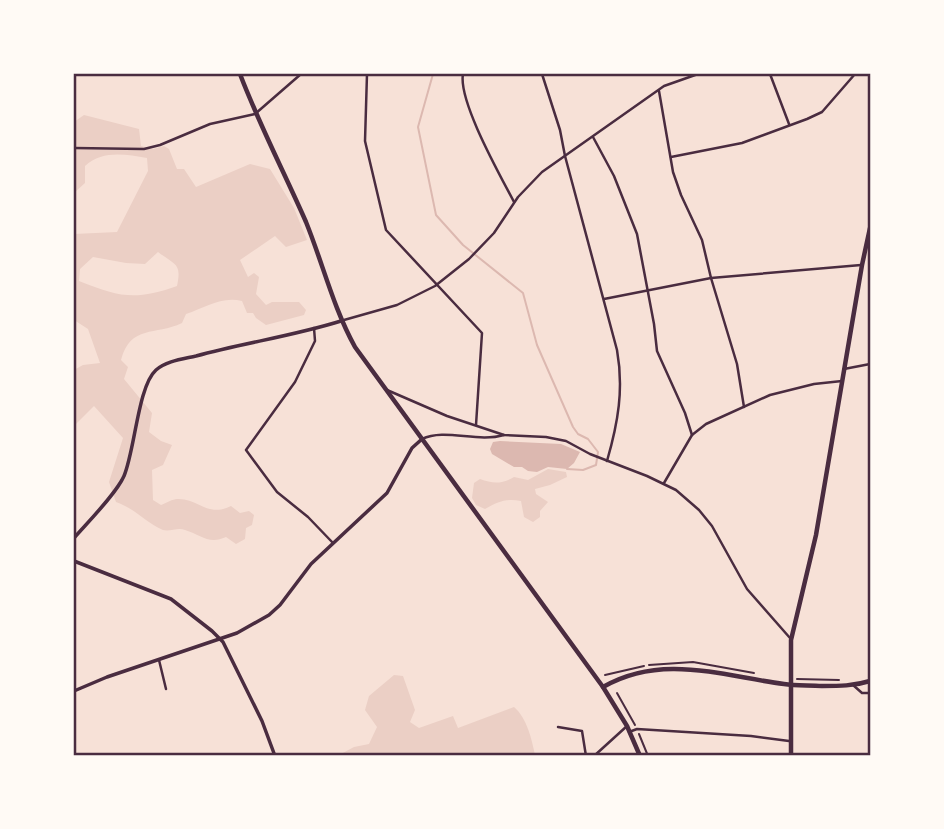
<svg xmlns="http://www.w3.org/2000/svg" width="944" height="829" viewBox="0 0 944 829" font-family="Jost,sans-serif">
	<rect width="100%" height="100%" fill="#f7e1d7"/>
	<g fill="#ebcfc5" fill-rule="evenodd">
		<path d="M84 115 139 129 141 146 153 149 164 146 169 149 177 169H184L196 187 250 164 270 169 294 208 307 240 286 247 275 236 240 260 248 277 254 273 259 277 256 294 266 305 272 302H299L306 310 304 315 266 325 256 318 253 313H247L242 301C221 296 205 308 186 314L182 323C155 336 131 324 121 360L128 367 124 379 152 413 149 432 161 441 172 445 163 465 152 470 153 500 161 505C166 503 173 499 177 499 199 498 207 518 231 506L240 513 249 511 254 515 252 525 246 528 245 539 236 544 226 537C209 545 201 535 185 530 178 527 170 532 163 530 146 523 136 509 116 502L109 482 123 438 94 406 74 426V370L83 365 100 363 88 329 74 320V234L117 232 148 171 147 158C125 154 102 150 85 166V183L74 193V122ZM158 252C175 265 182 263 177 286 135 301 119 297 79 281L80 269 93 257 126 263 145 264Z"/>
		<path d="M548 469 566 472 567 477 550 485 535 489 536 494 548 502 540 511V517L533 522 524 517 521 501C506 498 497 502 485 509L476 505 472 498 474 483 480 479C493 484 502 484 514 477L528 480Z"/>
		<path d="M394 675 403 676 415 710 410 722 419 728 453 716 458 728 514 707C527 718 532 740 535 755H339L354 747 369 744 377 727 365 710 369 696Z"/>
	</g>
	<polygon fill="#dcb8b0" points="500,441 561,444 580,452 574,463 567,469 548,467 537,472 528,471 522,467 514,467 492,454 490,449 493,442"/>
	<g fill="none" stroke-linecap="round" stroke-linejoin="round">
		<polyline stroke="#dcb8b0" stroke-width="2" points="433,74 418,127 436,215 463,245 523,293 537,345 573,427 578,434 588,439 598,452 596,465 583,470 567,469"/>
		<g stroke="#4a2c40" stroke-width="2">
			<polyline points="649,665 693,662 754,673"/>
			<polyline points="605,675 644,666"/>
			<polyline points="797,679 839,680"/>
			<polyline points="617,693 635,725"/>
			<polyline points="639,734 648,756"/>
		</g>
		<g stroke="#4a2c40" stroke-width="2.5">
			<polyline points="367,74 365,141 386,230 482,333 476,425"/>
			<path d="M463 74C458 101 500 175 514 202"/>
			<path d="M542 74 560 130 565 156 617 350C624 389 618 423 607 461"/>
			<polyline points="770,74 789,124"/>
			<polyline points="659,91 673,172 681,195 702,240 711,278 737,364 744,407"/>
			<polyline points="593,137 614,176 637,234 654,324 657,351 685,413 692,435"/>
			<polyline points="74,148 144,149 160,145 210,124 255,114 301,74"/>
			<polyline points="671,157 742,143 807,119 822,112 855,74"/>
			<polyline points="604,299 711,278 861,265"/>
			<polyline points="344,320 397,305 435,286 469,259 494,233 518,197 542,172 664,86 698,74"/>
			<polyline points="314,328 315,341 295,382 246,450 277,492 308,517 333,543"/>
			<polyline points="844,369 870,364"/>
			<polyline points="387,390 447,416 504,435 546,437 566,441 590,454 647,476 676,490 699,510 712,526 747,589 790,638"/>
			<path d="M422 439C445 428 477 443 504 435"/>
			<polyline points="664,483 692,435 706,424 770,395 814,384 842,381"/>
			<polyline points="159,660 166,689"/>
			<polyline points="853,685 862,693 870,693"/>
			<polyline points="558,727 582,731 586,756"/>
			<polyline points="629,732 637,729 751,736 789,741"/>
			<polyline points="594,756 627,726"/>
		</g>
		<g stroke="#4a2c40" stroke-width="3.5">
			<path d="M74 538C87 523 116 494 124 476 135 450 138 386 156 370 166 361 183 359 196 356 243 343 293 336 341 321"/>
			<polyline points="74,561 171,599 212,631 223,642 262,721 275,756"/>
			<polyline points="74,691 107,677 237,633 269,615 280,605 311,564 387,493 412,448 422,439"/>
		</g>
		<g stroke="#4a2c40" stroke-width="4.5">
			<path d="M603 687C662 653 722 676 784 684 796 686 809 685 822 686 839 686 854 686 870 681"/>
			<polyline points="791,756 791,640 816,535 862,265 870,228"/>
		</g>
		<path stroke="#4a2c40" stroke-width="4.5" d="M240 74C259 124 284 172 306 222 323 264 333 307 355 347L603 687 627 726 640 756"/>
	</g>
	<rect width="944" height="829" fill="none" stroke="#fffaf5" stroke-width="150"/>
	<rect x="75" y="75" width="794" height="679" fill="none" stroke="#4a2c40" stroke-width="2.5"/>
</svg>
